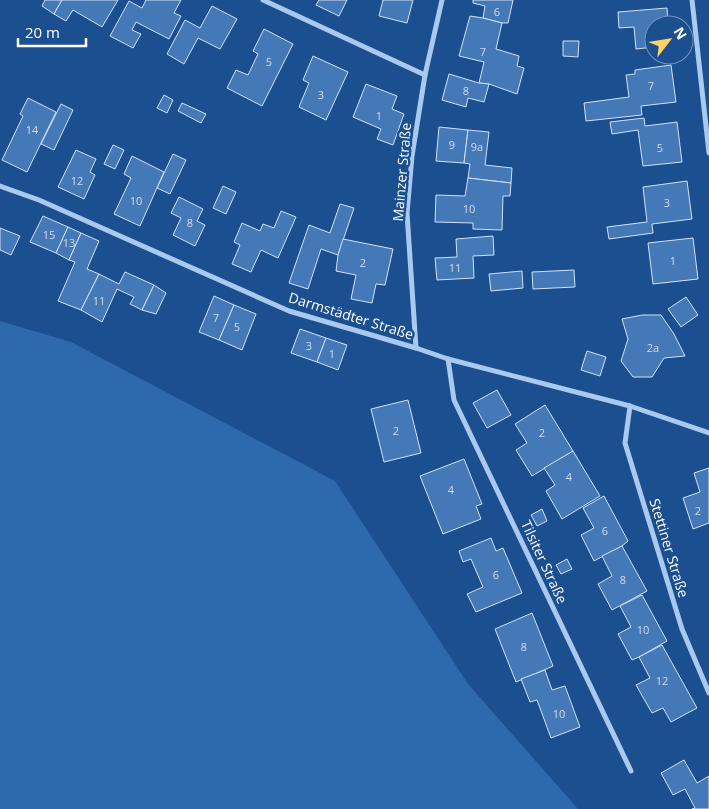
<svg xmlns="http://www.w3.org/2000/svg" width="709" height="809" viewBox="0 0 709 809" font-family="'Open Sans',sans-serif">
	<rect width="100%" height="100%" fill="#1b4f8f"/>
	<polygon fill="#2e69ad" points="0,321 71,342 335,481 468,684 578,809 0,809"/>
	<g fill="#4478b7" stroke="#cfe3fa">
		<polygon points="45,0 62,0 54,14 42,6"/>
		<polygon points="62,0 118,0 102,27 73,10 66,21 54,14"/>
		<polygon points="146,0 181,0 174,13 181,16 169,39 136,22 132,30 141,34 133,48 110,36 129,1 142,8"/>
		<polygon points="319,0 347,0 339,16 316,5"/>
		<polygon points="383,0 413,0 407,23 379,16"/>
		<polygon points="473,0 513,0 508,23 502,23 483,18 485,6 473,3"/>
		<polygon points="212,6 237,19 220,49 198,38 184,64 167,54 185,20 200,28"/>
		<polygon points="667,8 668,25 654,25 654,47 636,49 634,27 619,28 618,12"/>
		<polygon points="470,16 483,18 502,23 496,49 519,56 517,66 524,68 517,94 489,84 479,83 484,62 459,56"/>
		<polygon points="264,29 293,44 262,106 227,88 236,70 248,75 258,54 253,51"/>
		<polygon points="563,41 579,41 578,57 563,56"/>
		<polygon points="313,56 348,72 326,120 299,107 309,83 303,80"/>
		<polygon points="671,65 676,102 641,106 642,115 586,121 584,103 629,97 626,75 635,74 635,70"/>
		<polygon points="449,74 479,83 489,84 484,102 468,98 466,107 442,100"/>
		<polygon points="366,84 397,96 392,109 404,114 393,145 377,139 381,129 353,117"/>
		<polygon points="164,95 173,100 167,113 157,108"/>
		<polygon points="28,98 56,112 27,172 2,160 23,116 20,114"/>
		<polygon points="182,103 206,114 201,123 178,111"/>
		<polygon points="61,104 73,110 54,150 41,144"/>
		<polygon points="644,118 645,126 677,122 682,162 643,166 638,130 612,134 610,122"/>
		<polygon points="439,127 468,130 464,163 436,161"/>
		<polygon points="468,130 489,132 485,165 512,168 511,183 468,178 470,164 464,163"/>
		<polygon points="113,145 124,150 115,169 104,164"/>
		<polygon points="76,150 96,159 90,172 95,175 84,199 58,187"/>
		<polygon points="173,154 186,160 170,194 157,188"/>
		<polygon points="132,156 164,172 140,226 114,214 131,178 124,174"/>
		<polygon points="468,178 511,183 510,196 503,196 502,230 473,229 473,223 435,222 436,195 465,196"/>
		<polygon points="687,181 692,219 652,224 653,233 609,239 607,227 647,222 643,187"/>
		<polygon points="223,186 236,192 226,214 213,208"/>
		<polygon points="179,197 203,209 197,221 205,225 195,246 173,235 181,218 171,213"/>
		<polygon points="340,204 354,208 338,255 321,249 308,289 289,283 309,225 330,233"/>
		<polygon points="281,211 296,217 278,258 261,250 251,272 232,264 240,245 234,242 242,223 260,231 263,224 274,228"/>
		<polygon points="43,216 68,227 56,253 30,242"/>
		<polygon points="68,227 81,233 69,260 56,253"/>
		<polygon points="0,228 20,236 11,255 0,250"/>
		<polygon points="81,233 99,241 87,269 99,274 81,310 58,301 75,262 69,260"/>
		<polygon points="493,236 494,255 473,256 474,278 437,280 435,258 457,257 456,239"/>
		<polygon points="693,238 698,279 653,284 648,243"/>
		<polygon points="343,239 393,249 385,285 376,284 372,303 351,299 356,275 336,271 338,255"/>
		<polygon points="574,270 575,287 533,289 532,272"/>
		<polygon points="522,271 523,288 491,291 489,274"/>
		<polygon points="125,272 154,285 142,310 130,304 134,297 117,289 102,322 81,310 99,274 119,284"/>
		<polygon points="154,285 166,293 156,314 142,310"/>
		<polygon points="214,296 234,305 219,340 199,332"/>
		<polygon points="686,297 698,315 681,327 668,309"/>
		<polygon points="234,305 256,314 242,350 219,340"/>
		<polygon points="642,315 661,315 674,334 685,356 664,358 652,377 633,377 621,361 628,339 622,319"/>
		<polygon points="300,329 326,338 317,362 291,353"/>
		<polygon points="326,338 347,345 338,370 317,362"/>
		<polygon points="587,351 606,357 600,376 581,370"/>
		<polygon points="497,390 511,415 487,428 473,403"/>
		<polygon points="408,400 421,453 384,462 371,409"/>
		<polygon points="545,405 573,451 532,476 516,450 527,443 515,424"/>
		<polygon points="573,451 600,496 562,519 546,491 555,485 544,468"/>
		<polygon points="464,459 482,504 476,506 481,519 443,534 420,476"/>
		<polygon points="709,468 709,523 693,529 683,498 700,492 694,473"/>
		<polygon points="604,496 628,541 622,546 594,561 581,535 594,528 583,508"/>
		<polygon points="542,509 547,521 537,526 531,515"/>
		<polygon points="491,538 496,551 503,548 522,593 476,612 467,594 483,587 471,559 463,562 459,551"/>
		<polygon points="622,546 647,591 612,610 598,584 612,576 602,556"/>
		<polygon points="567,559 572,569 561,574 556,565"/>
		<polygon points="642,595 667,641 639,657 632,660 618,634 631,627 620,606"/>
		<polygon points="532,613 553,666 516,682 495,629"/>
		<polygon points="662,645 697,708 671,722 663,708 652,713 636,685 650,678 639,657"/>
		<polygon points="545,670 552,690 565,686 580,727 551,738 537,700 530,702 521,679"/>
		<polygon points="684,760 697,783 709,776 709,809 692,809 695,808 685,789 673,795 661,773"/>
	</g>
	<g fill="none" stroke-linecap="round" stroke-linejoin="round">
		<g stroke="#a9c9ee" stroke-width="5">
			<polyline points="263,0 425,75"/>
			<polyline points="692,0 709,153"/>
			<polyline points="0,186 39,200 289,311 416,348 448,359 630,406 709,433"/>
			<polyline points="416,348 407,213 412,156 425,75 442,0"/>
			<polyline points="448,359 454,400 631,771"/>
			<polyline points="630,406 625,443 682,629 709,693"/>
		</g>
	</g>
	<g text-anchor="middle" stroke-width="5" stroke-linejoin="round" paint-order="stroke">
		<g font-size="11" fill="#d0dded">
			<text x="497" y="16">6</text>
			<text x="483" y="56">7</text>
			<text x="269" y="66">5</text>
			<text x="651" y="90">7</text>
			<text x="466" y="95">8</text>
			<text x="321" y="99">3</text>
			<text x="379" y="120">1</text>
			<text x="32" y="134">14</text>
			<text x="452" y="149">9</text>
			<text x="477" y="151">9a</text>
			<text x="660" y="152">5</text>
			<text x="77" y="185">12</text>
			<text x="136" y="205">10</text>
			<text x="667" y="207">3</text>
			<text x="469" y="213">10</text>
			<text x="190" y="227">8</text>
			<text x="49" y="239">15</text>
			<text x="69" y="247">13</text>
			<text x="673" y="265">1</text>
			<text x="363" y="267">2</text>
			<text x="455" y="272">11</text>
			<text x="99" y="305">11</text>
			<text x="216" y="322">7</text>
			<text x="237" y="331">5</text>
			<text x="309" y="350">3</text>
			<text x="653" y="352">2a</text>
			<text x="332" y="358">1</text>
			<text x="396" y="435">2</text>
			<text x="542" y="437">2</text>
			<text x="569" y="481">4</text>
			<text x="451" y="494">4</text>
			<text x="698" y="515">2</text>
			<text x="605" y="535">6</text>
			<text x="496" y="579">6</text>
			<text x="623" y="584">8</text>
			<text x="643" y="634">10</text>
			<text x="524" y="651">8</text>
			<text x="662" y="685">12</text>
			<text x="559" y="718">10</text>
		</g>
		<g font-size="14" fill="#fff" stroke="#1b4f8f">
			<text transform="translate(402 172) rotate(-85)" y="5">Mainzer Straße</text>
			<text transform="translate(351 316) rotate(17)" y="5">Darmstädter Straße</text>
			<text transform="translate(669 548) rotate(73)" y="5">Stettiner Straße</text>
			<text transform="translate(544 562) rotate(65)" y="5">Tilsiter Straße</text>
		</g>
	</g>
	<g transform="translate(669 40) rotate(59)"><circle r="24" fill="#1b4f8f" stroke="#7695bc"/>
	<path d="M0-4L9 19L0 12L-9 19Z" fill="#ffd166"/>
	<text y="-8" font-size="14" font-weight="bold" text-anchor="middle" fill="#ffffff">N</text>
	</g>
	<path d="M18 38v8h68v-8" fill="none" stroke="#ffffff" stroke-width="2.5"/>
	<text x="25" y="38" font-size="15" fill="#ffffff" stroke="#1b4f8f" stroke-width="4" paint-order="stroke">20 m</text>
</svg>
